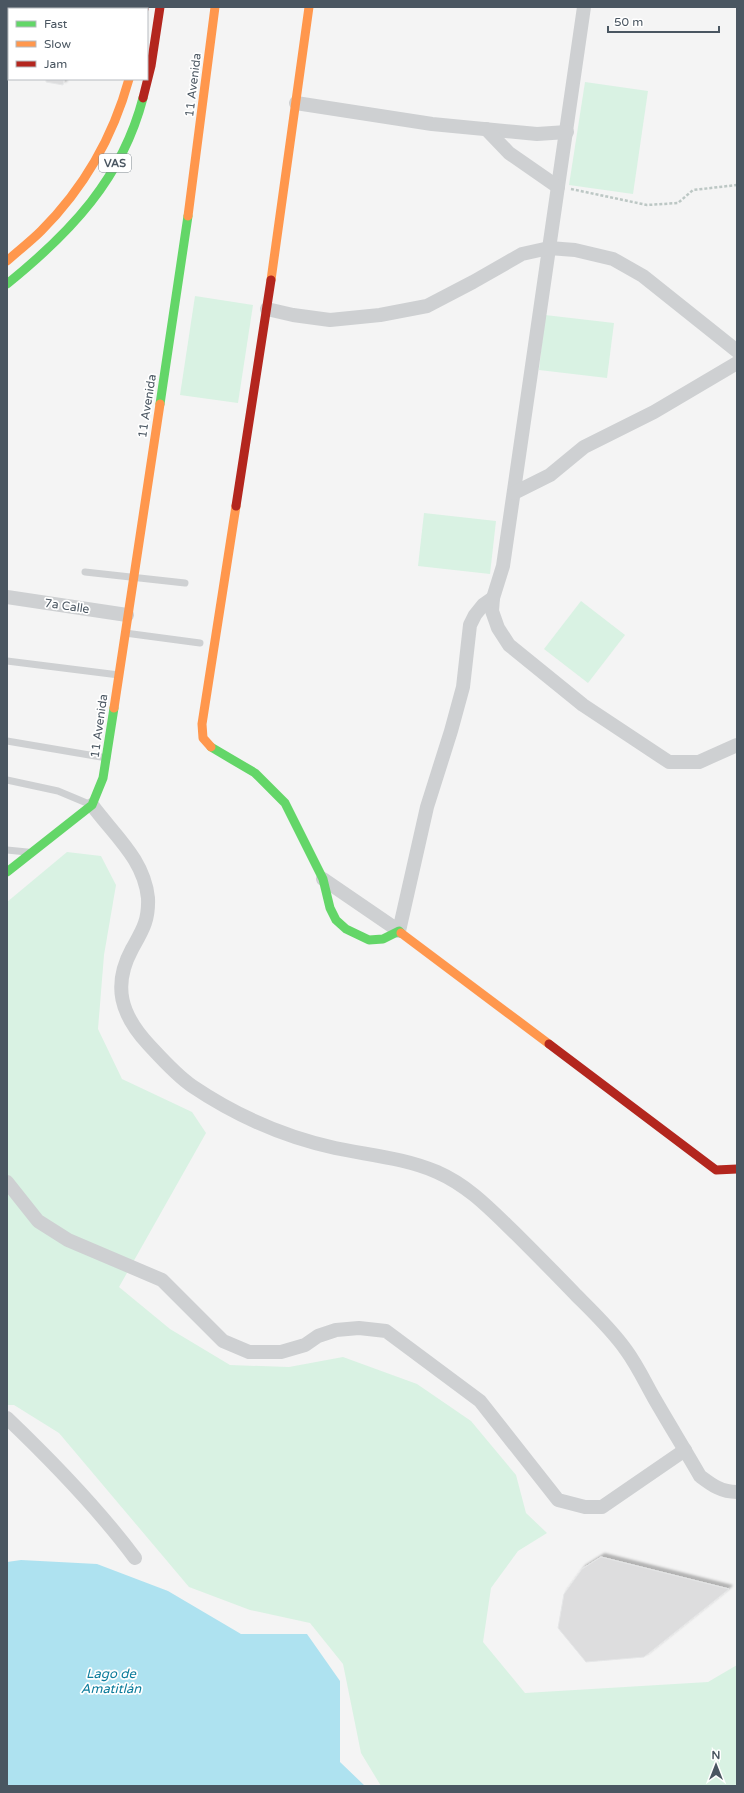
<svg xmlns="http://www.w3.org/2000/svg" width="744" height="1793" viewBox="0 0 744 1793" font-family="'Varela Round',sans-serif">
	<defs>
		<filter id="shadow"><feDropShadow dx="3.5" dy="-3.5" stdDeviation="1" flood-color="#0004"/></filter>
	</defs>
	<rect width="100%" height="100%" fill="#f4f4f4"/>
	<g fill="#d9f2e3">
		<polygon points="585,82 648,91 633,194 569,185"/>
		<polygon points="195,296 253,305 238,403 180,395"/>
		<polygon points="545,315 614,323 607,378 539,370"/>
		<polygon points="424,513 496,521 490,574 418,566"/>
		<polygon points="581,601 625,635 588,683 544,649"/>
		<polygon points="67,852 101,856 116,885 104,955 98,1029 122,1079 192,1112 206,1133 119,1287 170,1329 230,1365 289,1367 343,1357 417,1384 471,1421 516,1475 526,1513 547,1533 518,1551 491,1588 483,1642 525,1693 708,1682 737,1665 737,1786 381,1786 361,1753 343,1664 310,1623 250,1610 189,1587 59,1433 14,1405 7,1405 7,902"/>
	</g>
	<polygon fill="#aee2f0" points="21,1560 97,1564 168,1591 241,1634 307,1634 340,1681 340,1762 365,1786 7,1786 7,1562"/>
	<g fill="#ddddde" stroke="#e5e6e7" filter="url(#shadow)">
		<polygon points="7,43 9,43 7,73"/>
		<polygon points="46,79 64,79 63,85 46,82"/>
		<polygon points="601,1557 729,1589 644,1657 586,1662 558,1628 564,1594 582,1569"/>
	</g>
	<g fill="none" stroke-linecap="round" stroke-linejoin="round">
		<polyline stroke="#bcc7c4" stroke-width="2.5" stroke-dasharray="3 2" stroke-linecap="butt" points="571,189 647,205 678,203 693,190 737,185"/>
		<g stroke="#ced0d2" stroke-width="7">
			<polyline points="85,572 185,583"/>
			<polyline points="125,633 200,643"/>
			<polyline points="7,661 119,675"/>
			<polyline points="7,741 107,758"/>
			<polyline points="7,780 58,791 89,804"/>
			<polyline points="7,850 27,852"/>
		</g>
		<g stroke="#ced0d2" stroke-width="14">
			<polyline points="584,7 503,566 493,598 492,611 498,628 509,645 583,705 669,762 699,762 737,745"/>
			<polyline points="77,9 77,7"/>
			<polyline points="7,36 9,36"/>
			<polyline points="296,103 432,124 537,134 567,132"/>
			<polyline points="486,129 509,153 558,187"/>
			<polyline points="267,309 293,315 330,320 380,315 427,306 473,282 522,254 549,248 575,250 613,259 643,276 737,351"/>
			<polyline points="514,493 550,475 584,447 654,412 737,363"/>
			<polyline points="7,597 127,615"/>
			<path d="M92 805C114 835 144 859 148 898 149 921 142 931 132 949 112 986 121 1015 149 1045 162 1059 176 1075 192 1086 235 1115 285 1137 335 1148 368 1155 405 1158 437 1172 469 1186 491 1210 516 1234 536 1254 556 1274 576 1295 593 1312 612 1330 626 1350 637 1365 645 1382 654 1398 669 1424 685 1450 700 1476 712 1485 721 1492 737 1492"/>
			<polyline points="323,879 399,931 427,807 451,731 463,687 470,625 475,615 483,605 493,598"/>
			<polyline points="7,1182 38,1221 68,1240 162,1280 223,1341 249,1352 281,1352 305,1345 318,1336 336,1330 359,1328 386,1331 480,1401 558,1500 585,1507 602,1507 685,1450"/>
			<path d="M7 1418C53 1462 97 1507 135 1558"/>
		</g>
		<g stroke="#63d668" stroke-width="9">
			<path d="M7 284C70 233 122 179 143 98"/>
			<polyline points="160,404 188,216"/>
			<polyline points="211,747 255,773 285,803 323,879 330,908 336,920 346,929 369,940 383,939 399,931 401,933"/>
			<polyline points="7,872 92,805 103,778 114,708"/>
		</g>
		<g stroke="#ff974d" stroke-width="9">
			<polyline points="188,216 215,7"/>
			<path d="M7 261C18 251 31 241 41 231 84 188 113 137 129 79"/>
			<polyline points="271,280 309,7"/>
			<polyline points="114,708 160,404"/>
			<polyline points="211,747 203,738 202,724 236,506"/>
			<polyline points="401,933 549,1044"/>
		</g>
		<g stroke="#b3261e" stroke-width="9">
			<polyline points="144,7 144,9"/>
			<polyline points="143,98 151,66 160,7"/>
			<polyline points="236,506 271,280"/>
			<polyline points="549,1044 716,1170 737,1169"/>
		</g>
	</g>
	<g text-anchor="middle" stroke-width="3.5" stroke-linejoin="round" paint-order="stroke">
		<rect fill="#fff" stroke="#808990" stroke-width="1" x="99" y="154" width="32" height="18" rx="3"/>
		<g font-size="11" font-weight="bold" fill="#4a5661">
			<text x="115" y="167">VAS</text>
		</g>
		<g font-size="12" fill="#4a5661" stroke="#fff">
			<text transform="translate(193 85) rotate(-83)" y="4">11 Avenida</text>
			<text transform="translate(147 406) rotate(-81)" y="4">11 Avenida</text>
			<text transform="translate(67 606) rotate(8)" y="4">7a Calle</text>
			<text transform="translate(99 726) rotate(-82)" y="4">11 Avenida</text>
		</g>
		<g font-size="13" font-style="italic" fill="#0c7c9b" stroke="#fff">
			<text x="111" y="1678">Lago de<tspan x="111" dy="15">Amatitlán</tspan></text>
		</g>
	</g>
	<rect width="744" height="1793" fill="none" stroke="#4a5661" stroke-width="16"/>
	<rect x="8" y="8" width="140" height="72" fill="#ffffff" stroke="#b7bbc0"/>
	<rect x="16" y="21" width="20" height="6" fill="#63d668" stroke="#b7bbc0"/>
	<text x="44" y="28" font-size="12" fill="#4a5661">Fast</text>
	<rect x="16" y="41" width="20" height="6" fill="#ff974d" stroke="#b7bbc0"/>
	<text x="44" y="48" font-size="12" fill="#4a5661">Slow</text>
	<rect x="16" y="61" width="20" height="6" fill="#b3261e" stroke="#b7bbc0"/>
	<text x="44" y="68" font-size="12" fill="#4a5661">Jam</text>
	<g transform="translate(716 1765)" stroke="#ffffff" stroke-width="3" paint-order="stroke">
	<path d="M0-3L7 15L0 10L-7 15Z" fill="#4a5661"/>
	<text y="-6" font-size="11" font-weight="bold" text-anchor="middle" fill="#4a5661">N</text>
	</g>
	<path d="M608 26v6h111v-6" fill="none" stroke="#4a5661" stroke-width="2"/>
	<text x="614" y="26" font-size="12" fill="#4a5661" stroke="#ffffff" stroke-width="3" paint-order="stroke">50 m</text>
</svg>
